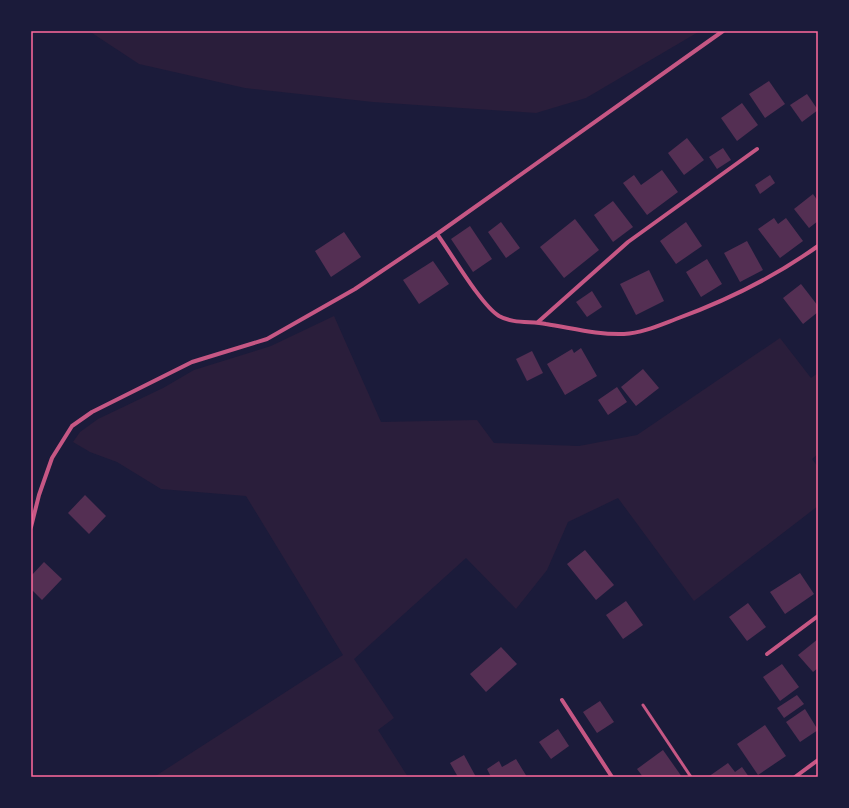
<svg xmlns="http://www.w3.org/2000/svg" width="849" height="808" viewBox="0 0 849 808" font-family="'Titillium Web',sans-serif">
	<rect width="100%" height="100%" fill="#1b1b3a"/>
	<g fill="#2a1e3b">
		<polygon points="89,31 700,31 586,98 536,113 373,102 245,88 139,64"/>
		<polygon points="334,316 381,422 477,420 494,443 579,446 637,435 780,338 811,378 818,373 818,454 812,459 818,467 818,506 694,601 618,498 568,522 547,570 516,609 466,558 354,659 394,718 378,730 408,777 154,777 343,655 246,496 161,489 117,462 90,452 73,442 80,432 98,419 163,388 194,370 271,346"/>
	</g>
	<g fill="#542f53">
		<polygon points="769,81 785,104 765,118 749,94"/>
		<polygon points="807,94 818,110 802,122 790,105"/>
		<polygon points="742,103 758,125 737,141 721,118"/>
		<polygon points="687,138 704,160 684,175 668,153"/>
		<polygon points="723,148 731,160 717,169 709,157"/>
		<polygon points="662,170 678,192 647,215 623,183 634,175 641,185"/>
		<polygon points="770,175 775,183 760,194 755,185"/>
		<polygon points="813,194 818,201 818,221 809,228 794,209"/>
		<polygon points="613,201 633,227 613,242 594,215"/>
		<polygon points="774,218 778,224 786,218 803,241 780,258 758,229"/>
		<polygon points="575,219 599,250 564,278 540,247"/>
		<polygon points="501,222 520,248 506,258 488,232"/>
		<polygon points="686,222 702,246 676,264 660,241"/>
		<polygon points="470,226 492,259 473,272 451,239"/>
		<polygon points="344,232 361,257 331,277 315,251"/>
		<polygon points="747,241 763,270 740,282 724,253"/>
		<polygon points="707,259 722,284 701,297 686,272"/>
		<polygon points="433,261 449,284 419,304 403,280"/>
		<polygon points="649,270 664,301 636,315 620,284"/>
		<polygon points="801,284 818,306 818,312 803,324 783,298"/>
		<polygon points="592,291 602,307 587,317 576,302"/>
		<polygon points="581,348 597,376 565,395 547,364 572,349 574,353"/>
		<polygon points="532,351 543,373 527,381 516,359"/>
		<polygon points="643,369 659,388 636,406 621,387"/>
		<polygon points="617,387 627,402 608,415 598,400"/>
		<polygon points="85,495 106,516 89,534 68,513"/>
		<polygon points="585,550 614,585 596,600 567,564"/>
		<polygon points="44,562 62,579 42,600 31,589 31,576"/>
		<polygon points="800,573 814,594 785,614 770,592"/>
		<polygon points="626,601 643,625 623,639 606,615"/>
		<polygon points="748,603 766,627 747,641 729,617"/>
		<polygon points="818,639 818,668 813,672 798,655"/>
		<polygon points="501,647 517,664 486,692 470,674"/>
		<polygon points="782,664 799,687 780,701 763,677"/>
		<polygon points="797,695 804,704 784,718 777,708"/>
		<polygon points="600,701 614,722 597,733 583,712"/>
		<polygon points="805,709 818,730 800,742 786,722"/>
		<polygon points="765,725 786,756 758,775 737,744"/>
		<polygon points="558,729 569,746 551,759 539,742"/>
		<polygon points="663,750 682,777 643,777 637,769"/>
		<polygon points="464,755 476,777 458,777 450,763"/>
		<polygon points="516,759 527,777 491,777 487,769 499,761 502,767"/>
		<polygon points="728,763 735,772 742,767 749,777 708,777"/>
	</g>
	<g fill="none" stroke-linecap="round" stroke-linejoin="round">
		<polyline stroke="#c65784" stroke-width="3" points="643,705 691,777"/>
		<g stroke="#c65784" stroke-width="4">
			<path d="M437 234C451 253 481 305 499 316 513 324 531 321 546 324 572 328 598 335 624 334 642 333 660 325 676 319 728 300 773 278 818 246"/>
			<polyline points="538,322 628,242 757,149"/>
			<polyline points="31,527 39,495 52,458 72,426 92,412 192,362 267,339 355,289 437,234 723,31"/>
			<polyline points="767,654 818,616"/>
			<polyline points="562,700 612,777"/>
			<polyline points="795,777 818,760"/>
		</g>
	</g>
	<rect width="849" height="808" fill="none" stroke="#1b1b3a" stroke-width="64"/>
	<rect x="32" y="32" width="785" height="744" fill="none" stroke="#ff6b9d" stroke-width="1.5"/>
</svg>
